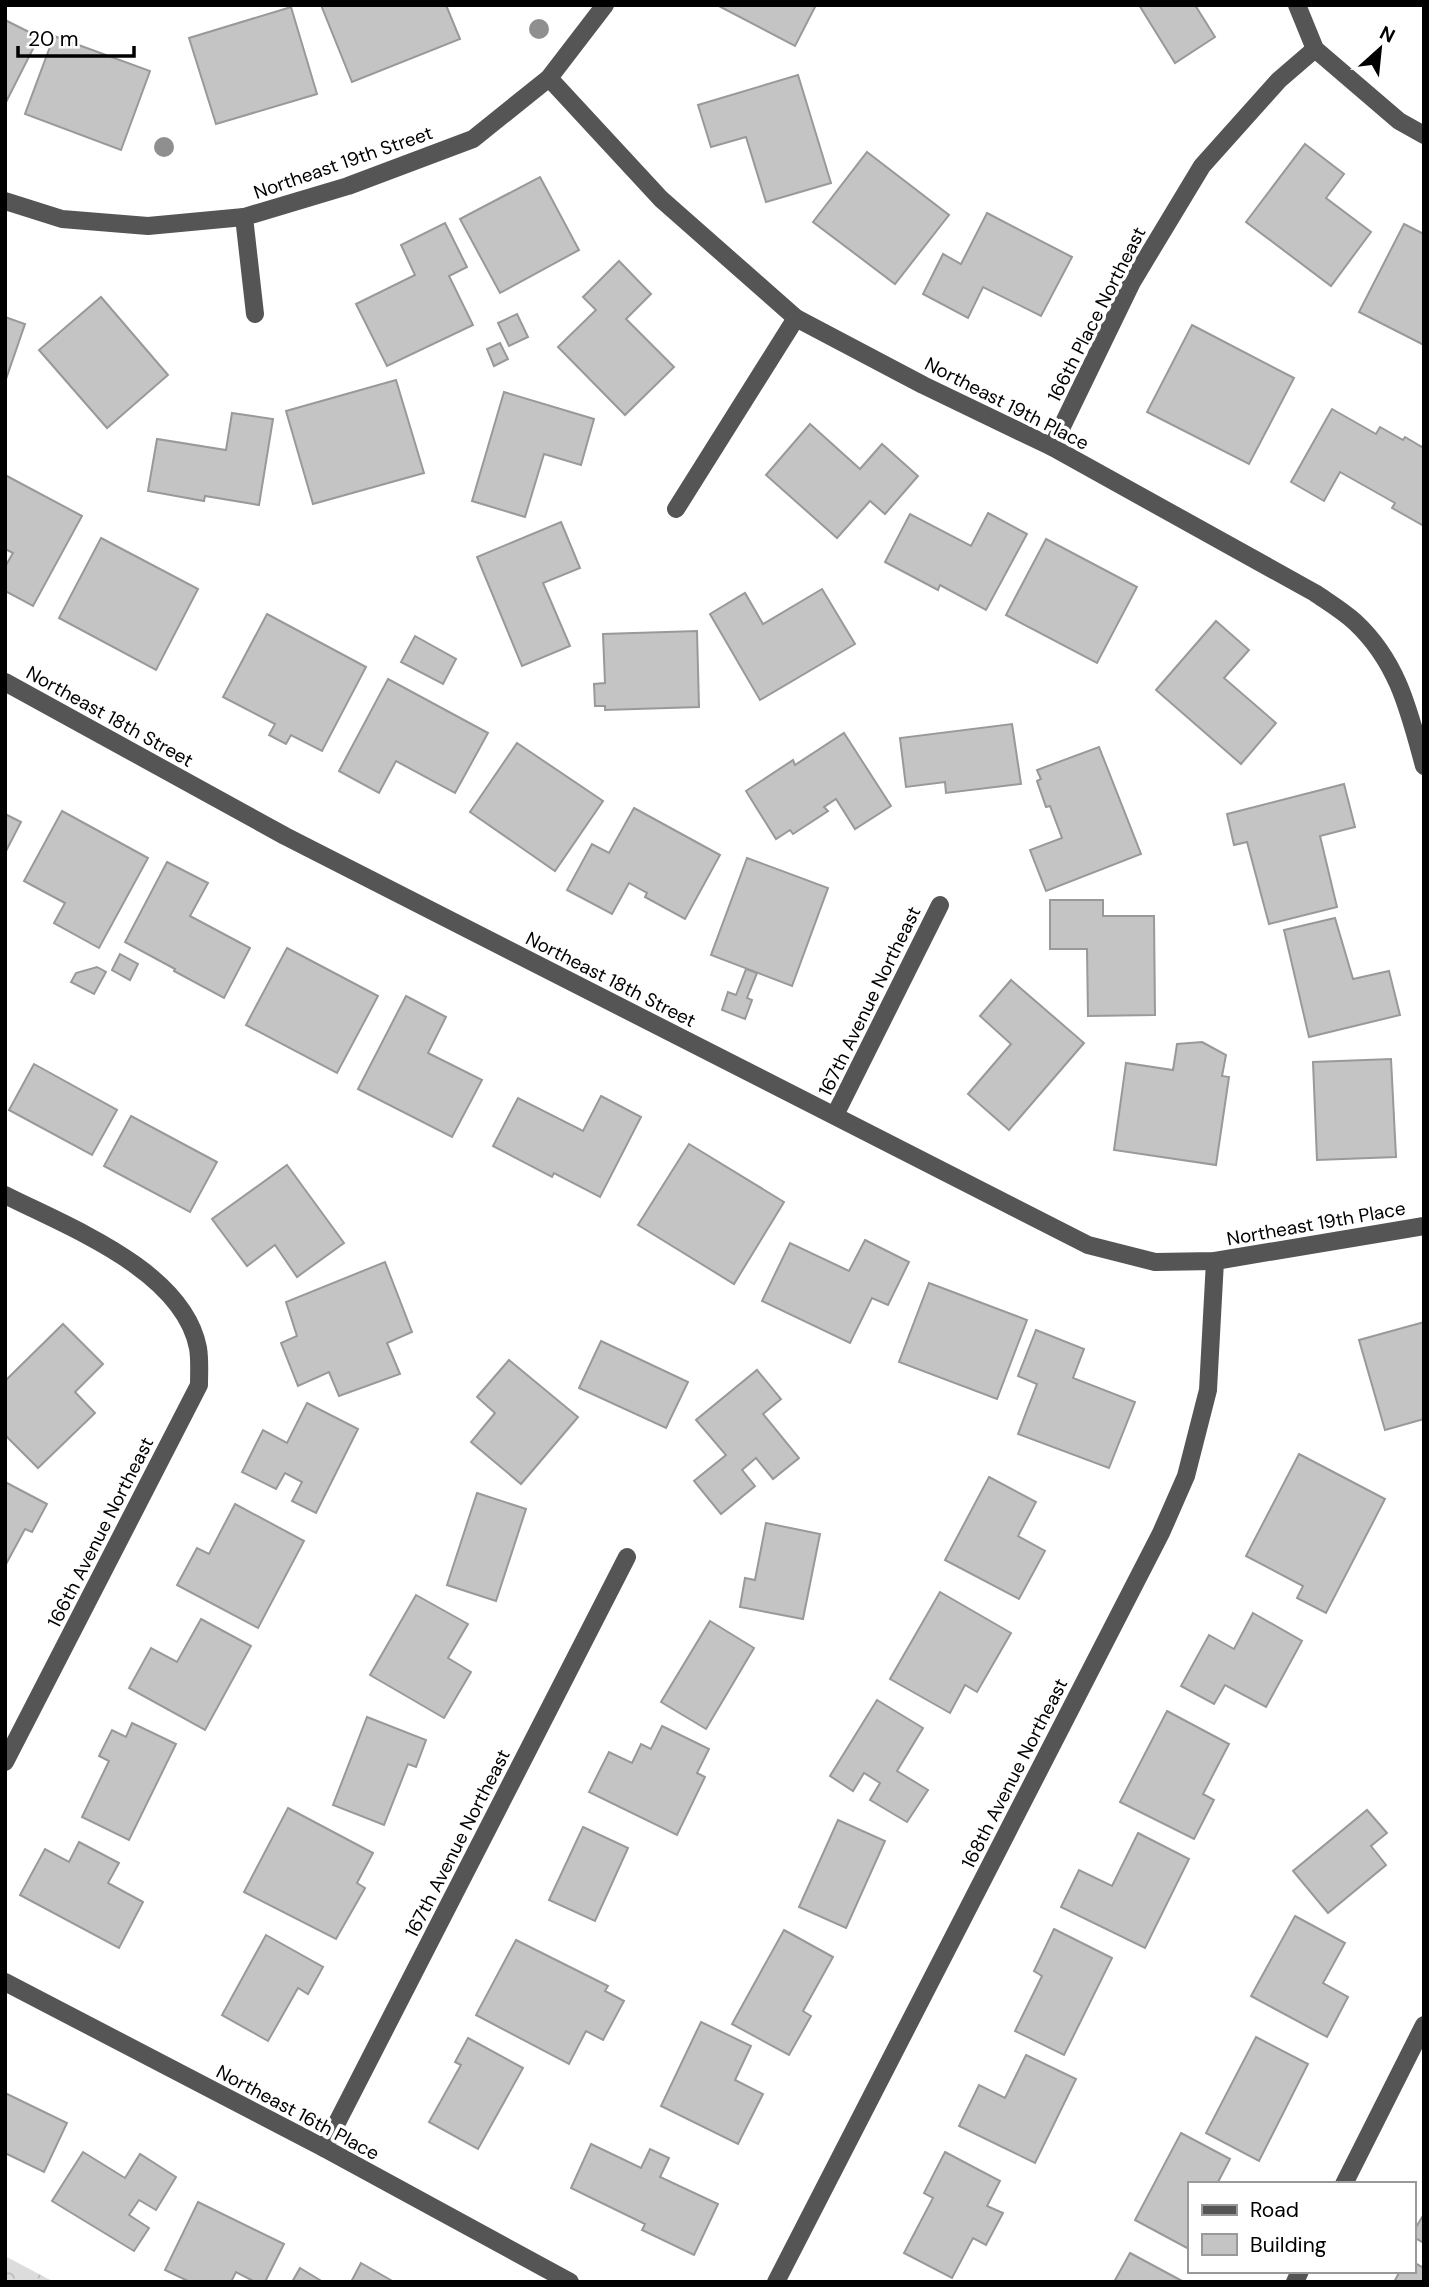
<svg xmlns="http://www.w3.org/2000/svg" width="1429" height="2287" viewBox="0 0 1429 2287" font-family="'DM Sans',sans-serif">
	<defs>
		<pattern id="park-crowns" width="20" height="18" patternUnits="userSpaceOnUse" patternTransform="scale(1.75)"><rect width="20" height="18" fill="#dcdcdc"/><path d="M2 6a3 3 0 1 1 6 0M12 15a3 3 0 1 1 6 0" fill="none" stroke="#bbb"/></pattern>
	</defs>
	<rect width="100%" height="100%" fill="#fff"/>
	<polygon fill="url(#park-crowns)" points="5,2256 54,2282 5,2282"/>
	<g fill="#c4c4c4" stroke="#999" stroke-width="2">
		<polygon points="321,5 446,5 460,39 352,82"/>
		<polygon points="717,5 816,5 795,46"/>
		<polygon points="1139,5 1195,5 1215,37 1175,63"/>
		<polygon points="291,7 317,94 216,124 189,38"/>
		<polygon points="5,20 39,37 5,104"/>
		<polygon points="54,36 150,71 121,150 25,114"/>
		<polygon points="798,75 831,183 766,202 746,137 711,147 698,105"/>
		<polygon points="1305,144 1344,174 1326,198 1371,232 1331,286 1246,222"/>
		<polygon points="867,152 949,215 895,284 813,222"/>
		<polygon points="540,177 579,250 500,293 460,219"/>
		<polygon points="987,213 1072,257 1041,316 983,287 968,318 923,294 943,254 961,264"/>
		<polygon points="445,223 467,267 449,276 473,325 387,366 356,304 415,275 401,245"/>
		<polygon points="1404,224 1424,234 1424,345 1359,312"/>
		<polygon points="619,261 651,294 626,319 674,367 625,415 558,347 596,310 583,297"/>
		<polygon points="101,297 168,375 107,428 39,350"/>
		<polygon points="517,314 528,337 509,346 498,323"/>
		<polygon points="5,317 25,324 5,382"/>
		<polygon points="1192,325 1294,378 1249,464 1147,412"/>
		<polygon points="500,343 508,359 494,366 487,349"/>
		<polygon points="396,380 424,473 313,504 286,411"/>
		<polygon points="504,392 594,419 581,465 544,454 525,517 472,501"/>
		<polygon points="1332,409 1376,434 1380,427 1403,440 1405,437 1422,447 1424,443 1424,526 1392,508 1395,503 1340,472 1324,501 1291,482"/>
		<polygon points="232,413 273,419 259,505 205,496 204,501 148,491 157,439 226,450"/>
		<polygon points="810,424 860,469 882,444 918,476 885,514 870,501 837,538 766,475"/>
		<polygon points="5,475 82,516 33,606 5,591 5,567 13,553 5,549"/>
		<polygon points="988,513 1027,534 986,610 940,585 938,590 885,562 910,514 971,546"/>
		<polygon points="561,522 580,568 543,583 570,646 522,666 477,557"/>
		<polygon points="101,538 198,589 156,670 59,618"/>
		<polygon points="1046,539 1137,587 1097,663 1006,615"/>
		<polygon points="822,589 855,644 760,700 710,614 745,593 763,624"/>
		<polygon points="267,614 366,667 322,751 291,735 286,744 269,735 275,724 223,697"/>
		<polygon points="1216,621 1249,650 1224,678 1276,723 1241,764 1156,690"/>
		<polygon points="697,631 699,707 605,710 605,706 595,706 594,684 605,683 603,634"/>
		<polygon points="415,636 456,659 443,684 401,662"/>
		<polygon points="388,679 488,733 455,793 396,761 379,793 339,771"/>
		<polygon points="1012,724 1021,784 946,793 945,782 906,787 900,738"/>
		<polygon points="844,733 891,806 855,829 836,799 824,807 828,811 793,834 790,830 776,839 746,791 793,760 795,765"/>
		<polygon points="517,743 603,801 555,871 470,812"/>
		<polygon points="1099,747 1141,854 1046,891 1030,850 1062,838 1050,806 1046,807 1037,781 1041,779 1037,770"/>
		<polygon points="1344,784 1355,827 1320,836 1337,907 1269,924 1247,842 1234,845 1227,814"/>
		<polygon points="634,808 720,855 685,919 645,897 647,893 629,883 612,914 567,890 592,844 609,853"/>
		<polygon points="62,811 148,858 99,948 54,923 65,903 24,881"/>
		<polygon points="5,814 21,822 5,853"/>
		<polygon points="747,858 828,888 792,986 711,955"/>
		<polygon points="167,862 208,883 190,916 250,948 224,998 174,971 175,969 125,942"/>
		<polygon points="1050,900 1103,900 1103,916 1154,916 1155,1015 1088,1016 1087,949 1050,949"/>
		<polygon points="1335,918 1353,979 1389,971 1400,1015 1309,1037 1284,930"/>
		<polygon points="287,948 378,996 337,1073 246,1025"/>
		<polygon points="120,954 138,964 130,980 112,970"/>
		<polygon points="97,967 106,972 94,994 71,982 76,973"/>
		<polygon points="746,969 757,973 747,998 752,1000 745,1019 722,1010 728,992 736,995"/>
		<polygon points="1011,980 1084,1043 1009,1130 968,1094 1011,1044 980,1016"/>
		<polygon points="406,996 446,1017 428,1053 482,1080 452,1137 358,1089"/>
		<polygon points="1202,1042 1226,1055 1222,1076 1229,1077 1216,1165 1114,1150 1126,1063 1173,1070 1177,1044"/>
		<polygon points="1391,1059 1396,1157 1317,1160 1313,1062"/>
		<polygon points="34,1064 117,1110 92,1155 9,1110"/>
		<polygon points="601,1096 641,1117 600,1197 554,1173 552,1177 493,1146 518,1098 583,1131"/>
		<polygon points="131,1116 217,1162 190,1212 104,1166"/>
		<polygon points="689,1144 784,1202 734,1284 638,1225"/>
		<polygon points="287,1165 344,1243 297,1277 275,1245 247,1266 212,1219"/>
		<polygon points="865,1240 909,1262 888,1305 872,1298 850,1343 762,1301 790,1243 849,1271"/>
		<polygon points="385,1262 412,1332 387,1343 400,1374 339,1396 329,1372 298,1386 281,1343 297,1336 286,1302"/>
		<polygon points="929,1283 1027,1320 997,1399 899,1362"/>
		<polygon points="1424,1322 1424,1419 1385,1430 1359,1340"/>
		<polygon points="63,1324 103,1364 75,1392 95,1413 38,1468 5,1435 5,1381"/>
		<polygon points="1036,1330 1084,1349 1073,1378 1135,1402 1109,1468 1018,1434 1037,1384 1018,1376"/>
		<polygon points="601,1341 688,1382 666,1428 579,1388"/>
		<polygon points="509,1360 578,1417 521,1484 471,1442 495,1413 477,1397"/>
		<polygon points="757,1370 781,1399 763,1414 799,1458 773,1479 756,1458 742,1470 755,1486 721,1514 694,1481 726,1455 696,1420"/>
		<polygon points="307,1403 358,1429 316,1513 292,1501 302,1482 285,1473 276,1489 242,1472 263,1430 287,1443"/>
		<polygon points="1299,1454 1385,1499 1326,1613 1297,1598 1303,1586 1246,1556"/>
		<polygon points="989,1477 1036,1502 1018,1536 1045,1551 1019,1599 945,1560"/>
		<polygon points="5,1482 47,1504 32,1532 25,1529 5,1566"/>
		<polygon points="477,1493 526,1509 496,1601 447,1585"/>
		<polygon points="235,1504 304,1541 258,1628 177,1585 197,1548 209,1554"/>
		<polygon points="766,1523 820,1534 803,1619 740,1607 745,1578 755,1580"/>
		<polygon points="940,1592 1011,1633 977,1692 965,1685 950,1713 890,1679"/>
		<polygon points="416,1595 468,1624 448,1658 471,1672 444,1718 370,1675"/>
		<polygon points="1253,1613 1302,1641 1266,1707 1225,1685 1214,1704 1181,1686 1209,1635 1234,1649"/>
		<polygon points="201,1619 251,1646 205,1730 129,1688 151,1648 177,1662"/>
		<polygon points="710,1621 754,1648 706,1729 661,1702"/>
		<polygon points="877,1700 923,1728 897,1771 928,1790 907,1822 870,1800 880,1783 864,1773 853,1791 830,1776"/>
		<polygon points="1167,1711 1229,1744 1203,1794 1214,1800 1194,1839 1120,1802"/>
		<polygon points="367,1717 426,1740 416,1767 408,1764 384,1825 333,1805"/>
		<polygon points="132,1723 176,1744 129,1840 82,1817 109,1761 99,1756 112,1730 126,1737"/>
		<polygon points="662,1726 709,1749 697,1773 705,1777 677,1835 589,1792 609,1752 632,1763 641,1744 651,1749"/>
		<polygon points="288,1808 373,1853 357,1883 365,1888 336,1939 244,1892"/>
		<polygon points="1367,1810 1387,1833 1371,1846 1386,1865 1328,1913 1293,1871"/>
		<polygon points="838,1820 885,1841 846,1928 799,1907"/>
		<polygon points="583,1827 628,1848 595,1921 549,1900"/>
		<polygon points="1138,1833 1189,1859 1145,1948 1061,1907 1079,1870 1112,1886"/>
		<polygon points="79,1842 119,1863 108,1883 143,1902 119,1948 20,1895 45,1849 69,1862"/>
		<polygon points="1295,1916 1345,1943 1323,1983 1348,1997 1327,2037 1251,1996"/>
		<polygon points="1054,1929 1112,1958 1064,2055 1015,2031 1042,1976 1034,1971"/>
		<polygon points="784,1930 833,1957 803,2011 811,2016 789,2055 732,2024"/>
		<polygon points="266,1935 323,1967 308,1994 298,1988 268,2041 222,2015"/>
		<polygon points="516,1940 608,1986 605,1991 624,2001 603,2040 586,2031 569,2064 476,2015"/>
		<polygon points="701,2022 751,2046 735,2080 763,2094 738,2144 661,2106"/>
		<polygon points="1256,2037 1308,2064 1259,2161 1206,2133"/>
		<polygon points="468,2038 523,2068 478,2149 429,2122 461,2065 455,2062"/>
		<polygon points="1026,2055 1076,2079 1035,2163 959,2126 979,2085 1005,2098"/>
		<polygon points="5,2093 67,2123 44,2172 5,2153"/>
		<polygon points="1181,2133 1230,2159 1217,2184 1189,2184 1189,2249 1135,2220"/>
		<polygon points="591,2144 641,2168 650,2149 669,2158 660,2177 718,2204 694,2255 642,2230 645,2224 571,2188"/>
		<polygon points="83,2152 125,2178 140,2154 176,2177 156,2210 139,2200 129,2215 149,2228 134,2251 52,2201"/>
		<polygon points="945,2152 1000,2181 987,2206 1003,2213 986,2245 973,2238 952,2278 904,2253 933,2198 924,2193"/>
		<polygon points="198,2202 284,2244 265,2282 255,2282 236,2272 231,2282 190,2282 165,2270"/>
		<polygon points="1424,2214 1424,2243 1413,2237 1413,2232"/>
		<polygon points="1130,2253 1184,2282 1114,2282"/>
		<polygon points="1413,2262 1424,2268 1424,2282 1394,2282 1400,2271 1413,2271"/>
		<polygon points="361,2263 394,2282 351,2282"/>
		<polygon points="300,2268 323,2282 292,2282"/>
	</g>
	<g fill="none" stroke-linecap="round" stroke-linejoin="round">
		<g stroke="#555" stroke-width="18">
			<polyline points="1297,5 1315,49 1399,121 1424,135"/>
			<path d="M549 78 661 199 796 318 923 385 1052 447 1315 593C1328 602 1343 611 1355 622 1398 662 1409 711 1424 766"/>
			<polyline points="5,201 62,219 148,226 244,217 348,186 473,139 549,78 605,5"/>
			<polyline points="244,217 255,314"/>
			<polyline points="1052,447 1132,282 1202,166 1279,80 1315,49"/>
			<polyline points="676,509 796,318"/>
			<polyline points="5,682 285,836 1088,1245 1155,1262 1215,1261 1424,1226"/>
			<polyline points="835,1115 940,905"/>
			<path d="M5 1195C68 1227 183 1270 198 1348 200 1360 199 1373 199 1385L5 1762"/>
			<polyline points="5,1982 324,2148 570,2282"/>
			<polyline points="324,2148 627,1557"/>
			<polyline points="1344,2184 1424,2025"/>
			<polyline points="776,2282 1161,1533 1186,1476 1208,1390 1215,1261"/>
			<polyline points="1295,2282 1300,2271"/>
		</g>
	</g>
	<g fill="#8f8f8f">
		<circle cx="539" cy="29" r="10"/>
		<circle cx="164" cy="147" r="10"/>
	</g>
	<g text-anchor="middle" stroke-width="7" stroke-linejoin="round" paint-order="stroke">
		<g font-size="19" fill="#000" stroke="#fff">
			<text transform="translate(343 162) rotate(-19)" y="7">Northeast 19th Street</text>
			<text transform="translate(1096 314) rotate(-63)" y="7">166th Place Northeast</text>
			<text transform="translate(1007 403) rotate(27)" y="7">Northeast 19th Place</text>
			<text transform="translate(110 716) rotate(29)" y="7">Northeast 18th Street</text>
			<text transform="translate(611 979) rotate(27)" y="7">Northeast 18th Street</text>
			<text transform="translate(869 1001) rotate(-64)" y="7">167th Avenue Northeast</text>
			<text transform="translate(1316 1223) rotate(-10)" y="7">Northeast 19th Place</text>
			<text transform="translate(100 1532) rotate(-63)" y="7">166th Avenue Northeast</text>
			<text transform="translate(1014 1773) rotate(-63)" y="7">168th Avenue Northeast</text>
			<text transform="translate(457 1843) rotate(-63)" y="7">167th Avenue Northeast</text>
			<text transform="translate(298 2112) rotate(28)" y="7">Northeast 16th Place</text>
		</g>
	</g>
	<rect width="1429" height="2287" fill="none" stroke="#000000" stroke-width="14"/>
	<rect x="1188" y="2182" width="228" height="91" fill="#ffffff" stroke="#999999" stroke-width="2"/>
	<rect x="1202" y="2205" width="35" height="10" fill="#555555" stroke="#999999" stroke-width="2"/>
	<text x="1250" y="2217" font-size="21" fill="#000000">Road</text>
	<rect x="1202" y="2234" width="35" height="21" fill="#c4c4c4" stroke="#999999" stroke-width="2"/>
	<text x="1250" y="2252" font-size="21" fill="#000000">Building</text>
	<g transform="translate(1380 49) rotate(27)" stroke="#ffffff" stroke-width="5" paint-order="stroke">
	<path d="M0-5L12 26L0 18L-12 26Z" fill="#000000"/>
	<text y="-10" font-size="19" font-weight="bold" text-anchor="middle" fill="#000000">N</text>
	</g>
	<path d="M18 46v10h116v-10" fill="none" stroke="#000000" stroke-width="3.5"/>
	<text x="28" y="46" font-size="21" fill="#000000" stroke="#ffffff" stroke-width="5" paint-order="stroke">20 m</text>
</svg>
